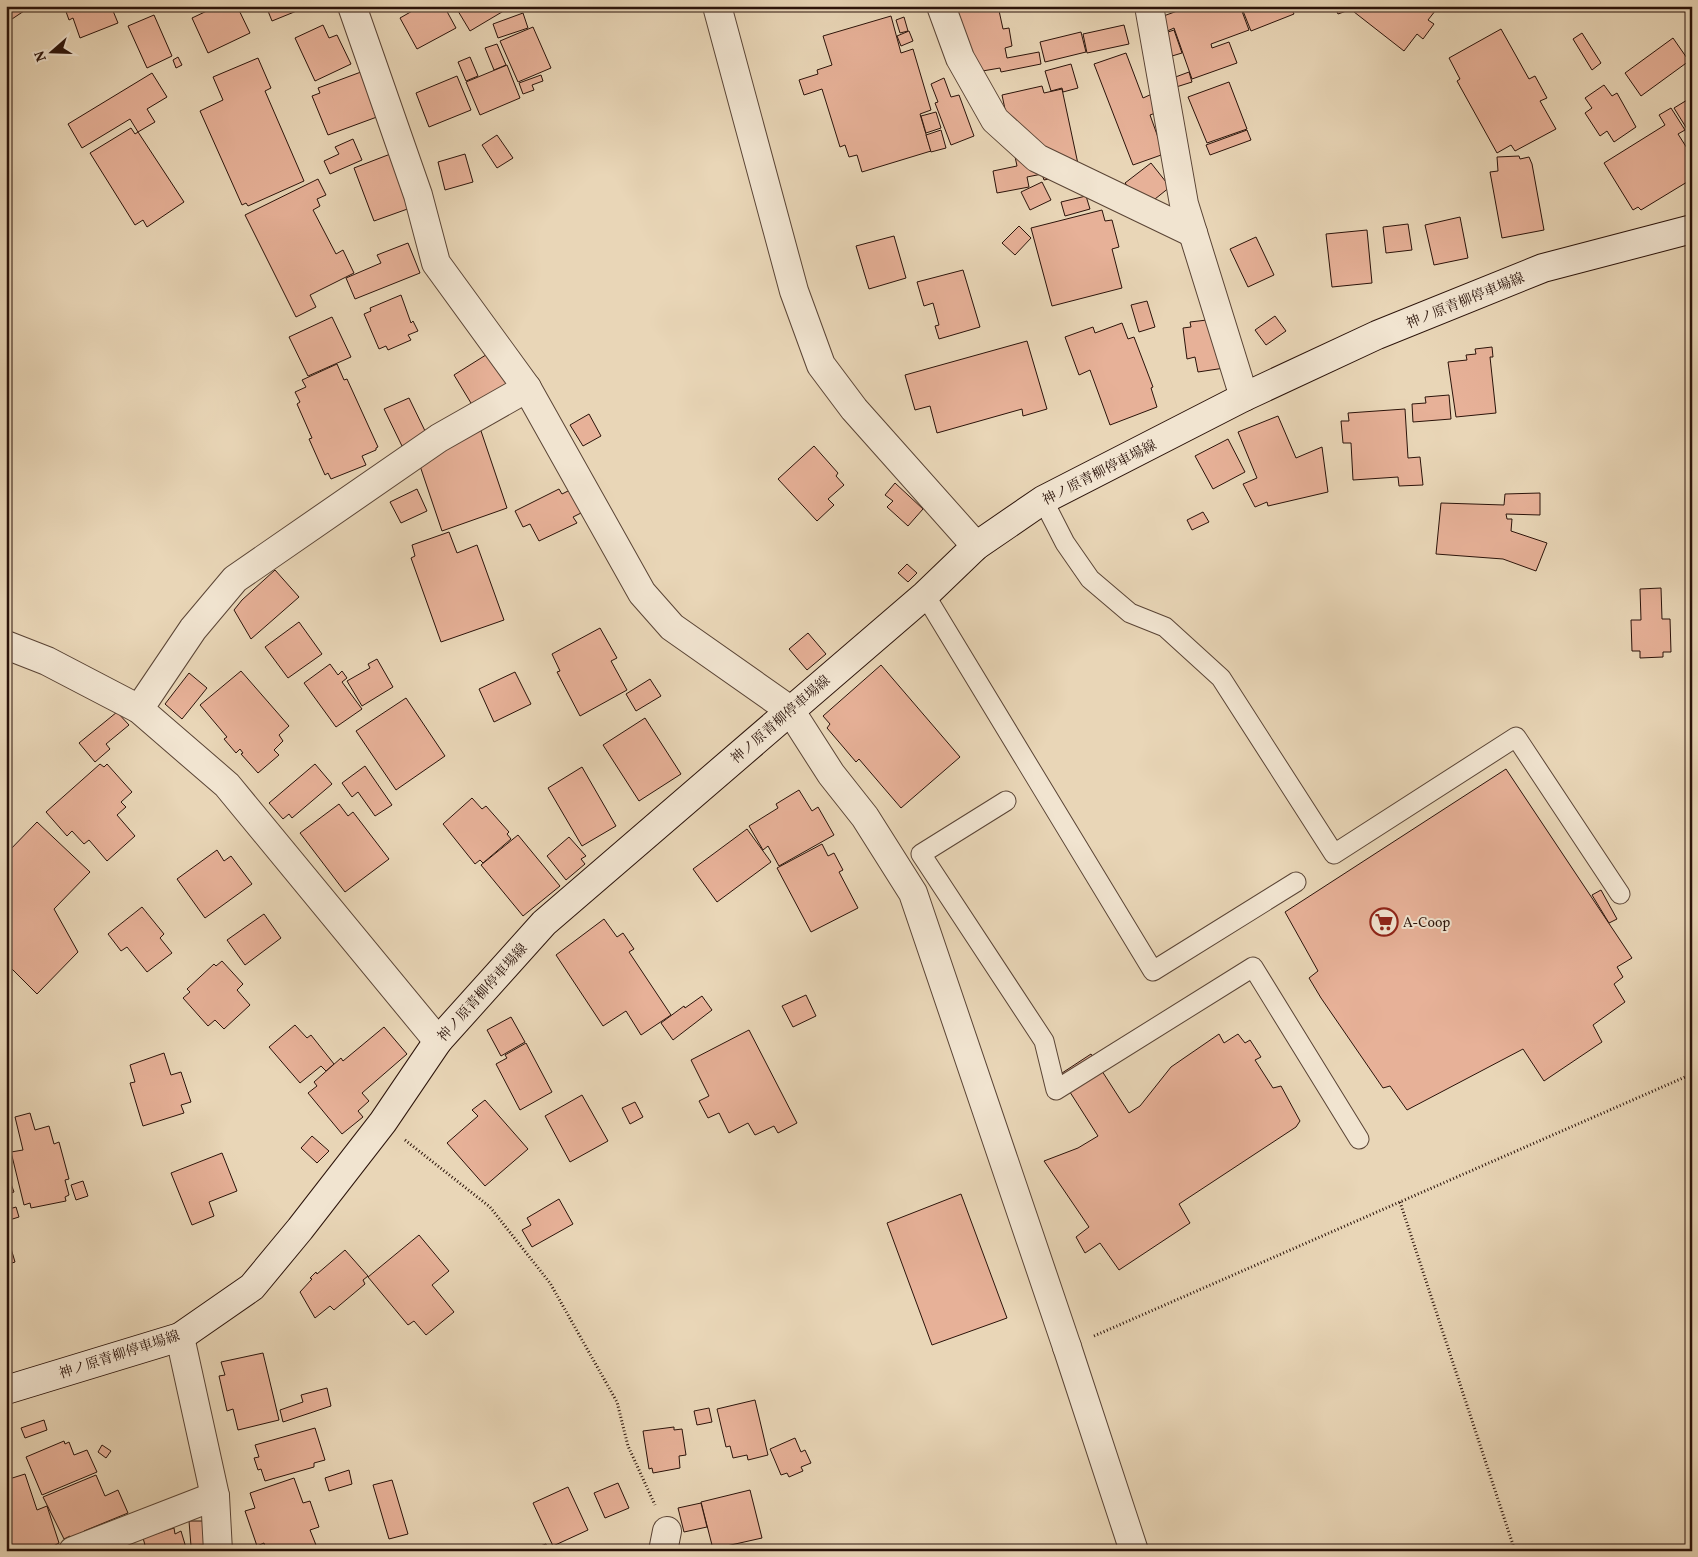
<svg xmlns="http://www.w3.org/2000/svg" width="1698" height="1557" viewBox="0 0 1698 1557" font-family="Vollkorn,'Noto Serif JP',serif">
	<rect width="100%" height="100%" fill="#e9d6b7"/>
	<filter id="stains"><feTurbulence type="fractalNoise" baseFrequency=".004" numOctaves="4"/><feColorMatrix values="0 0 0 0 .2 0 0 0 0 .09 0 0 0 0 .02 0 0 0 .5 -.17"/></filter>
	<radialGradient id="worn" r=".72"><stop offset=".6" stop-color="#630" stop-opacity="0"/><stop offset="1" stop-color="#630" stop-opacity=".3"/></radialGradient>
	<g fill="#e7b198" stroke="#2b130a">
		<polygon points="6,6 25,6 27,9 6,23"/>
		<polygon points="64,6 111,6 118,23 80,38 73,18 69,20"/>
		<polygon points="207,6 237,6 250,33 208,53 192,18 209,10"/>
		<polygon points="266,6 303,6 304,8 272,21"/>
		<polygon points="421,6 444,6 456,28 417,49 400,18"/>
		<polygon points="455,6 512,6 470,31"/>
		<polygon points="946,6 998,6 1003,29 1009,28 1012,46 1005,48 1007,58 1039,52 1041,64 1001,72 1000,68 959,75"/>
		<polygon points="1191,6 1240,6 1249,30 1211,44 1212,48 1229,42 1237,63 1192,79 1174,28 1163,33 1158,18"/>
		<polygon points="1241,6 1290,6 1294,14 1251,31"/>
		<polygon points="1334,6 1348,6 1349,10 1338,14"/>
		<polygon points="1350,6 1439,6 1428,20 1434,24 1423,39 1417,34 1404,51 1349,8"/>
		<polygon points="523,13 528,28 498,38 493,24"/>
		<polygon points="154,15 172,56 147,68 128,26"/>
		<polygon points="891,16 901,53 913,49 931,110 920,114 931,151 862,172 857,155 849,157 845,145 840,147 822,89 804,95 799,80 818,74 817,70 832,65 823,36"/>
		<polygon points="904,17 908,31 900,33 896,20"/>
		<polygon points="323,25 329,38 337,35 351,64 315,81 295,38"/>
		<polygon points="1124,25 1129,44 1087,53 1083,34"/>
		<polygon points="533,27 551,68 518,82 500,41"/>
		<polygon points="1501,29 1529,79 1535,76 1547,98 1540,101 1556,129 1515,151 1511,145 1497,153 1457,81 1460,79 1449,58"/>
		<polygon points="1174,30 1182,53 1172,56 1165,33"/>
		<polygon points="909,31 913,41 901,46 897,36"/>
		<polygon points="1081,32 1086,52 1045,62 1040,42"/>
		<polygon points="1582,33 1601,63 1592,70 1573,39"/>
		<polygon points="1673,38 1689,61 1641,96 1625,73"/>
		<polygon points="497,44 506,65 494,70 485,48"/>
		<polygon points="1126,53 1143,98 1152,94 1158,112 1150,115 1164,154 1133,165 1094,64"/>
		<polygon points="178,57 182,65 176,68 173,60"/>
		<polygon points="470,57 478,76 466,81 458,62"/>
		<polygon points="258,58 271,88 265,91 304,181 248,206 246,203 242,205 200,111 223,100 213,77"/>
		<polygon points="1071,64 1078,88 1063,92 1062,88 1051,91 1045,71"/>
		<polygon points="507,65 520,98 480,115 466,82"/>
		<polygon points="369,69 385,114 328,135 312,96 320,93 318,88"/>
		<polygon points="1189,72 1192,82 1173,88 1170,79"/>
		<polygon points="152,73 167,97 147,109 155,122 138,132 130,119 82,148 68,124"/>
		<polygon points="541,75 543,81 532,85 534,90 523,94 519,83"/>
		<polygon points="457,76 471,110 429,127 416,93"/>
		<polygon points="944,78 951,97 959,95 974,136 951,145 935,103 938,102 931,84"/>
		<polygon points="1229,82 1247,129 1207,143 1188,97"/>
		<polygon points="1604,85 1612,96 1617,93 1636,127 1614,142 1607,131 1600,136 1585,113 1592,108 1585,98"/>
		<polygon points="1042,86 1044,93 1062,89 1078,164 1062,176 1044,180 1042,174 1027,177 1029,187 997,193 993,171 1017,166 1002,95"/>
		<polygon points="1692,97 1692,137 1674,108"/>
		<polygon points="1671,108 1685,130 1678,134 1692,156 1692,179 1641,210 1638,207 1633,210 1604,163 1665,125 1659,115"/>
		<polygon points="936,112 941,128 926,133 921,116"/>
		<polygon points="131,128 135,134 138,132 184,202 147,227 143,220 135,225 90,153"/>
		<polygon points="941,130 946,148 931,152 926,135"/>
		<polygon points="1247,130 1251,140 1210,155 1206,145"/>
		<polygon points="497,135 513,158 497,168 482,145"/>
		<polygon points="353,139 362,160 330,174 324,161 339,154 335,147"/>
		<polygon points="393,153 413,207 374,221 354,168"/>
		<polygon points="465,154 473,182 445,190 438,162"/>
		<polygon points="1519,156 1520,159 1529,157 1532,164 1544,230 1502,238 1490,172 1498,171 1497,157"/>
		<polygon points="1151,163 1170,187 1145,207 1125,183"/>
		<polygon points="318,179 326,195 317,199 320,206 313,210 336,254 343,250 354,273 310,295 316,307 296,317 245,215"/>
		<polygon points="1042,182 1051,200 1030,210 1021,192"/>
		<polygon points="1086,196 1090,209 1065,216 1061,202"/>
		<polygon points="1102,210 1105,221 1112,220 1119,247 1112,249 1122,288 1052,306 1031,228"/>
		<polygon points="1460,217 1468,258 1434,265 1425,225"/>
		<polygon points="1408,224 1412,250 1386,253 1383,227"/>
		<polygon points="1019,226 1031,238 1015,255 1002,243"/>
		<polygon points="1367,230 1372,283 1332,287 1326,234"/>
		<polygon points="894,236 906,278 869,289 856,246"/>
		<polygon points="1256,237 1274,275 1248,287 1230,249"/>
		<polygon points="408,243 420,273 355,299 346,278 381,263 377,255"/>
		<polygon points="963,270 980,327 939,339 935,326 939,325 933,303 924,306 917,282"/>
		<polygon points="401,295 411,323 413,321 418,331 408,335 411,340 388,350 386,346 379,349 364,314 371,311 370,308"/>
		<polygon points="1147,301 1155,327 1139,332 1131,305"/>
		<polygon points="1275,316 1286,331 1266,345 1255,330"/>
		<polygon points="332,317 351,357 308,376 289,337"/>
		<polygon points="1224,318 1231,367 1198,372 1195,357 1187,359 1183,328 1191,327 1190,322"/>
		<polygon points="1122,323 1128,339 1134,337 1153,387 1151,388 1157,407 1110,425 1090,370 1079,375 1065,337 1093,327 1095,333"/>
		<polygon points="1027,341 1047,409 1023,416 1022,409 937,433 930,406 915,410 905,375"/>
		<polygon points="1492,347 1493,357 1490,357 1496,413 1456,417 1448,362 1467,360 1466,355 1476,354 1475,349"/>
		<polygon points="489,353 513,392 477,413 454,375"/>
		<polygon points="337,364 344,380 347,379 378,447 376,448 376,450 362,456 366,465 331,479 328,473 325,475 309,439 312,438 297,404 300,402 295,392 306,387 302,380"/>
		<polygon points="1449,395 1451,419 1413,422 1412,404 1426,403 1425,397"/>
		<polygon points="409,398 427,435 402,446 384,409"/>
		<polygon points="1405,409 1408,458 1420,457 1423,485 1399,486 1398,477 1353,480 1351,443 1343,443 1341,421 1349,421 1348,413"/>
		<polygon points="589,414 601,436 583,446 570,425"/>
		<polygon points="1278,416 1296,458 1322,447 1328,492 1268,506 1267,502 1255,507 1243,484 1257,478 1238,432"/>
		<polygon points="480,428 507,508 442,531 417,457"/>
		<polygon points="1228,439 1245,472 1213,489 1195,456"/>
		<polygon points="814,446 838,473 836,476 844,485 828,499 834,505 817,521 778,479"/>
		<polygon points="895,483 923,509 908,526 887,507 893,501 885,495"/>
		<polygon points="417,489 427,511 401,523 390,502"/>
		<polygon points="559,489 562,494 572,489 583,512 573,517 577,523 539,541 530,524 523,527 515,511"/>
		<polygon points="1540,493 1540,515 1506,514 1507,519 1512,519 1511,531 1547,543 1536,571 1503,559 1436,554 1441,503 1504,505 1505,494"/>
		<polygon points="1203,512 1209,522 1192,530 1187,520"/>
		<polygon points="449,532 457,553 477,545 504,620 441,642 411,558 415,556 412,545"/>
		<polygon points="907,564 917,573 908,582 898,573"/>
		<polygon points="275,570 299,597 251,639 234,610 242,600"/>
		<polygon points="1661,588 1662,619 1670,619 1671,652 1663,652 1663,657 1640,658 1640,651 1632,651 1631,620 1641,620 1640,589"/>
		<polygon points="299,622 322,654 288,678 265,647"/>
		<polygon points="600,628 617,658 611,661 627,690 580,716 557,672 560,671 552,654"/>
		<polygon points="808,633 826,654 807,670 789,649"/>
		<polygon points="377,659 393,687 362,706 347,681 370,668 368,664"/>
		<polygon points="330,664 338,675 342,671 347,678 342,682 362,709 336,727 304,683"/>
		<polygon points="881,665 960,757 901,808 859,759 856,762 827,728 830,724 823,716"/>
		<polygon points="241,671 289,726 279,735 283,741 274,750 279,755 258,773 241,754 243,753 240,749 236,753 224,739 227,737 200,705"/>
		<polygon points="515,672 531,704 494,722 479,689"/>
		<polygon points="189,673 207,688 182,719 165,704"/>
		<polygon points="650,679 661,696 636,711 626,694"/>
		<polygon points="406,698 445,756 396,790 356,731"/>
		<polygon points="117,712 129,725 106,744 110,749 95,762 79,743"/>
		<polygon points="645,718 681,774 639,801 603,745"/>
		<polygon points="100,764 104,767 107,764 132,792 121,802 126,807 117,815 135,836 107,861 89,840 84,844 72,831 67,836 46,812"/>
		<polygon points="315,764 332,784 292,818 289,814 283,819 269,803"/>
		<polygon points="365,766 392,805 375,816 358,792 352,797 342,783"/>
		<polygon points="582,767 616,826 582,846 548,788"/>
		<polygon points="1506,769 1632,958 1617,967 1623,977 1614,984 1625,1002 1593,1025 1602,1042 1544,1081 1523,1049 1407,1110 1390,1086 1383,1088 1321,998 1309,978 1318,971 1285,912"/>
		<polygon points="799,790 812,811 818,807 834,835 779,866 768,846 763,850 749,826 778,808 776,804"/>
		<polygon points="472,798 482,809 486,806 509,832 507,834 511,839 483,863 480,860 475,864 443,824"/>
		<polygon points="339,804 348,816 353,812 389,859 345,892 300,833"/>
		<polygon points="37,822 90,872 54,909 78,952 37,994 6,963 6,854"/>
		<polygon points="747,829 771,862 717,902 693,869"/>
		<polygon points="518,835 560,886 523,916 481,865"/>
		<polygon points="569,837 586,856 581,859 585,864 566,880 547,856"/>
		<polygon points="822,844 828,856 834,853 843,870 839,872 858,908 811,932 777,868"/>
		<polygon points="217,850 224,861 231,856 252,884 205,918 177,879"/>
		<polygon points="1601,890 1617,919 1609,923 1592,895"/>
		<polygon points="142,907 164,934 160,938 172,953 147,972 127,947 121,951 108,934"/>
		<polygon points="264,914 281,938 245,965 227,940"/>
		<polygon points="604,919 617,937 623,933 634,949 629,952 671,1015 641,1035 626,1011 603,1026 556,955"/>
		<polygon points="222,961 243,984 237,990 250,1005 224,1029 215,1020 208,1026 183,998 190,992 187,989 214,964 216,966"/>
		<polygon points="806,995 816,1016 793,1027 782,1006"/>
		<polygon points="702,996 712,1010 673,1040 661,1023 684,1006 685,1008"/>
		<polygon points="511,1017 525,1042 501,1056 487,1030"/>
		<polygon points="295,1025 307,1038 311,1035 334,1064 326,1071 321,1066 300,1083 269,1047"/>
		<polygon points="384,1027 407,1054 362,1093 369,1101 358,1111 363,1117 342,1134 308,1093 317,1086 314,1082 341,1058 343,1061"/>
		<polygon points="749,1030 797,1123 778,1133 774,1126 755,1135 748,1123 729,1133 719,1113 708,1118 699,1101 709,1096 691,1060"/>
		<polygon points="1219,1034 1224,1043 1238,1034 1245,1043 1250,1040 1261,1057 1255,1060 1273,1088 1281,1086 1300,1121 1296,1127 1179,1204 1190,1223 1119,1270 1100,1243 1085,1253 1076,1237 1089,1227 1044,1161 1078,1148 1098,1136 1059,1075 1091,1054 1129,1113 1140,1106 1171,1067"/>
		<polygon points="526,1043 552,1092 520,1110 496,1064 507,1058 505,1055"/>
		<polygon points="164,1053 171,1075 181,1072 191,1102 181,1105 184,1113 143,1126 130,1083 135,1082 130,1065"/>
		<polygon points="582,1095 608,1141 570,1162 545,1116"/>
		<polygon points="485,1100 528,1149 485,1186 447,1143 478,1116 472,1110"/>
		<polygon points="635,1102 643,1117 630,1124 622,1108"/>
		<polygon points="30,1113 35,1130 49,1126 54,1144 59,1142 69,1179 65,1180 69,1195 65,1197 66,1201 31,1208 30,1203 24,1205 11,1152 23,1150 15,1117"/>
		<polygon points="312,1136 329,1151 317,1163 301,1148"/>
		<polygon points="222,1153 237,1191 209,1202 214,1216 192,1225 171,1173"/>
		<polygon points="6,1170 14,1192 6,1195"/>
		<polygon points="83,1181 88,1196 76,1200 71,1185"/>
		<polygon points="961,1194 1007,1318 932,1345 887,1223"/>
		<polygon points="559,1199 573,1224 532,1247 522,1230 531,1225 527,1218"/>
		<polygon points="16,1207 19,1217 6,1221 6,1210"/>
		<polygon points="419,1235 449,1271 432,1285 454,1312 426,1335 414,1321 408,1325 368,1277"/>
		<polygon points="10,1245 15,1262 6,1265 6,1246"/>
		<polygon points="345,1250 368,1276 363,1280 365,1284 334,1310 330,1306 315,1318 300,1292 312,1279 310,1278 316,1272 317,1274"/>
		<polygon points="263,1353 279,1420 238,1430 233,1409 227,1411 219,1376 225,1375 221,1362"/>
		<polygon points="327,1388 331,1406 283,1422 280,1410 303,1402 301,1395"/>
		<polygon points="755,1400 768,1455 748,1460 747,1455 733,1458 730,1446 726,1447 717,1409"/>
		<polygon points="709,1408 712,1422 697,1425 694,1411"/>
		<polygon points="44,1420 47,1430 25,1438 21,1428"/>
		<polygon points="674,1427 674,1430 682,1429 686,1455 679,1456 680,1468 653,1473 652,1468 649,1469 643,1431"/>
		<polygon points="315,1428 325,1460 314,1463 314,1467 265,1481 261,1469 258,1470 254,1458 259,1457 255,1445"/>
		<polygon points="795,1438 801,1452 805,1450 811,1463 801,1467 803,1471 789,1477 787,1473 781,1475 770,1449"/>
		<polygon points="64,1441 65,1444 69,1442 74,1455 87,1450 97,1472 42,1495 26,1457"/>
		<polygon points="102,1445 111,1451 106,1458 98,1452"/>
		<polygon points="349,1470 352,1484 329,1491 325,1478"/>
		<polygon points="25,1474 37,1510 47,1506 59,1543 44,1551 6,1551 6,1480"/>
		<polygon points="96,1475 105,1496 118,1490 128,1513 84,1531 85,1534 71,1540 70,1536 64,1539 43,1497"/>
		<polygon points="294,1478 303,1503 310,1501 319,1527 310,1530 316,1545 302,1551 266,1551 264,1543 257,1546 245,1511 255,1508 250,1493"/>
		<polygon points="392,1480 408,1534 389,1539 373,1485"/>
		<polygon points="618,1483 629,1508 605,1518 594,1493"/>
		<polygon points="568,1487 588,1530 553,1546 533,1503"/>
		<polygon points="750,1490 762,1538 713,1549 701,1502"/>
		<polygon points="701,1503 707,1527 684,1532 678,1508"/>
		<polygon points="189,1521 203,1521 204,1545 191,1546"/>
		<polygon points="174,1528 175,1534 181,1531 187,1551 128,1551 145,1545 143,1538"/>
		<polygon points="546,1544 549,1551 539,1551 537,1547"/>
	</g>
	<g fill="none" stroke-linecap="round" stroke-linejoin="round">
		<g stroke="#5a4435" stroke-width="21">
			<g id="service">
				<polyline points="1043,500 1065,543 1090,579 1130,613 1165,627 1221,678 1334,854 1516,737 1620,894"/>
				<polyline points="925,595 1153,971 1296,882"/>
				<polyline points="1006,801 921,854 1044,1041 1056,1090 1253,967 1359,1139"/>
			</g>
		</g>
		<g stroke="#5a4435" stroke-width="30">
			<g id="minor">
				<polyline points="352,6 418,195 436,263 527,388 642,593 672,627 790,710 831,774 865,817 913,893 1067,1347"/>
				<polyline points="717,6 794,291 821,365 854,409 976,546"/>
				<polyline points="941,6 960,58 995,120 1037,158 1193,233"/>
				<polyline points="1149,6 1184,204 1244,397"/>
				<polyline points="6,645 47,661 139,709 227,785 438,1041"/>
				<polyline points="139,709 193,629 235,579 439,438 527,388"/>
				<polyline points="180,1337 215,1496 218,1551"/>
				<polyline points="73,1551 215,1496"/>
				<polyline points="663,1551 667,1531"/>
			</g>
		</g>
		<g stroke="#5a4435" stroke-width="30">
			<polyline id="tertiary" points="1067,1347 1134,1551"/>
		</g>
		<g stroke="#2b130a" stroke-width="30">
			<polyline id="secondary" points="6,1390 180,1337 252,1287 300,1229 383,1122 438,1041 544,923 925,595 976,546 1043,500 1244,397 1377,335 1543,268 1692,229"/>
		</g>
		<g stroke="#2b130a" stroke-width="3" stroke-dasharray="1 2.5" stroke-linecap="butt">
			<polyline points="405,1140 490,1207 550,1283 617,1402 628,1446 655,1505"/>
			<polyline points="1400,1202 1515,1551"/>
			<polyline points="1094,1336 1692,1074"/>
		</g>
		<use href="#service" stroke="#f1e4d0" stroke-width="19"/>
		<use href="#minor" stroke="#f1e4d0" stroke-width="28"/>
		<use href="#tertiary" stroke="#f1e4d0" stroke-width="28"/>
		<use href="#secondary" stroke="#f1e4d0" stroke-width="28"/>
	</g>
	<defs>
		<g id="supermarket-ring" transform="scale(1.4375)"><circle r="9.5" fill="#f1e4d0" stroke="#8f2418" stroke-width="1.5"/><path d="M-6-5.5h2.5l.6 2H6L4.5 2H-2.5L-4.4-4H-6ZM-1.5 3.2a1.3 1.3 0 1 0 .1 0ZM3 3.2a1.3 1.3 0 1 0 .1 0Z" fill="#8f2418"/></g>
	</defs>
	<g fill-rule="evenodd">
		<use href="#supermarket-ring" x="1384" y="922"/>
	</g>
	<g text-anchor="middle" stroke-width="4" stroke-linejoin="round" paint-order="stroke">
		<g font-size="14" fill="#2b130a" stroke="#f1e4d0">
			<text transform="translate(1465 300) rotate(-22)" y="5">神ノ原青柳停車場線</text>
			<text transform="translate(1099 472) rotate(-27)" y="5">神ノ原青柳停車場線</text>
			<text transform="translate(780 719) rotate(-41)" y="5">神ノ原青柳停車場線</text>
			<text transform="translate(482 992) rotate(-48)" y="5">神ノ原青柳停車場線</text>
			<text transform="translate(119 1354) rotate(-18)" y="5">神ノ原青柳停車場線</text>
		</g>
		<g font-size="14" fill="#2b130a" stroke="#f1e4d0" text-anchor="start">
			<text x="1403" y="927">A-Coop</text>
		</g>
	</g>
	<rect width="1698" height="1557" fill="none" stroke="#e9d6b7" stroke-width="25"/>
	<rect x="8" y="8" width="1683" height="1542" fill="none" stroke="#2b130a" stroke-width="2.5"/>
	<rect x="12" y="12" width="1673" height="1532" fill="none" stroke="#2b130a"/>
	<g transform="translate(52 52) rotate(250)" stroke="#f1e4d0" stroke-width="4" paint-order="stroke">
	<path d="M0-4L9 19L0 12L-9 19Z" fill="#2b130a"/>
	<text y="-8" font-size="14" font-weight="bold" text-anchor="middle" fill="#2b130a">N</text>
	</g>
	<rect width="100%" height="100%" filter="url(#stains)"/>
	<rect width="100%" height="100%" fill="url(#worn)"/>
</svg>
